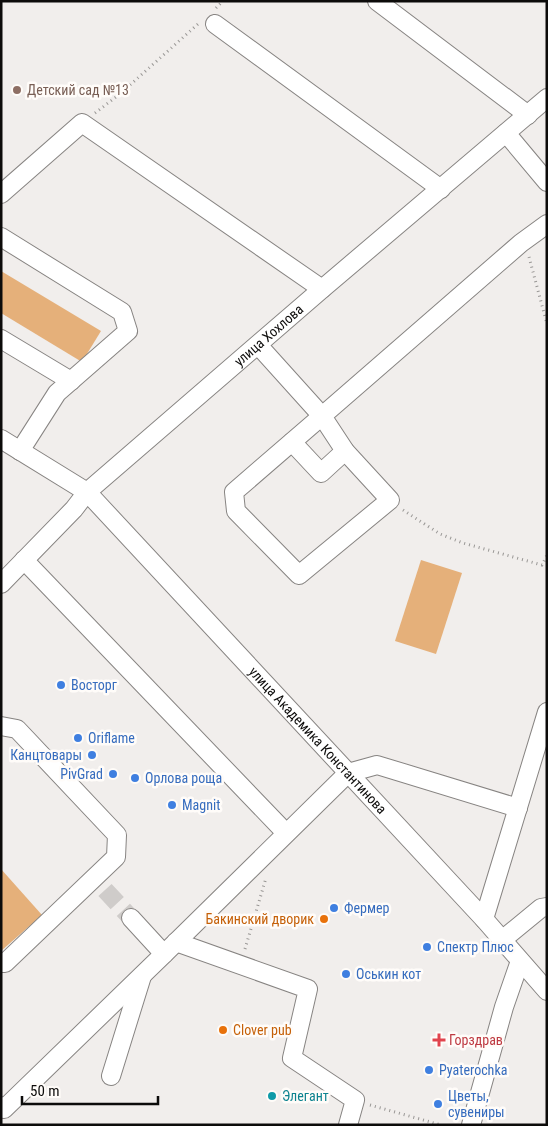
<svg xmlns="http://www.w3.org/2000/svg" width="548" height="1126" viewBox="0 0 548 1126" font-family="'Roboto Condensed',sans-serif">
	<rect width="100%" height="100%" fill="#f1eeec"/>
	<g fill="#e5b07a">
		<polygon points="1,271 101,331 82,362 1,313"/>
		<polygon points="421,560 462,573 436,654 395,641"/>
		<polygon points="1,869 42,915 1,951"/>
	</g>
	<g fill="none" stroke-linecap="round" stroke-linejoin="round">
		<polyline stroke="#cfccca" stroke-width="18" stroke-dasharray="18 9" stroke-linecap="butt" points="105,890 131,918"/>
		<g stroke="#878482" stroke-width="20">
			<g id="minor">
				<polyline points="377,1 528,115"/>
				<polyline points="215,24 441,189"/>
				<polyline points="506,133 547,182"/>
				<polyline points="1,194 82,123 322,289"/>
				<polyline points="1,237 122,312 128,331 57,393 20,451"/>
				<polyline points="1,339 71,381"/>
				<polyline points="258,345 322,416 345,451 390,500 299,575 236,511 234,492 322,416 521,243 547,224"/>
				<path id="s1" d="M1 439 87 492 484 919 547 991"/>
				<polyline points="292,442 321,473 345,451"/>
				<polyline points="24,560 286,833"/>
				<path id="s2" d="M1 584 74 509 87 492 322 289 547 98"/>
				<polyline points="1,726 17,729 117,835 116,857 5,963 1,963"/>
				<polyline points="131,918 164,954"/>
				<polyline points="484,919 547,712"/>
				<polyline points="502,940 541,908 547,907"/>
				<polyline points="176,942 308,989 292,1058 355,1100 348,1125"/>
				<polyline points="111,1076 142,976"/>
				<polyline points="1,1106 4,1109 164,954 348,773 377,765 518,808"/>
				<polyline points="471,1125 504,1007 520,961"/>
			</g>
		</g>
		<g stroke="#999795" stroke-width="3" stroke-dasharray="1 4" stroke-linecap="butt">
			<polyline points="216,8 223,1"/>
			<polyline points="95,113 120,94 198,24"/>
			<polyline points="529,257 547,324"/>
			<polyline points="403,510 440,534 463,543 542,565 547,555"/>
			<polyline points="245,949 266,878"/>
			<polyline points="370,1105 441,1125"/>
		</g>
		<use href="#minor" stroke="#fff" stroke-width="18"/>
	</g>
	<circle fill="#8d6e63" stroke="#fffcf9" stroke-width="2" cx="17" cy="90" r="5"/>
	<g fill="#3f7fe0" stroke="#fffcf9" stroke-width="2">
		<circle cx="61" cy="685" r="5"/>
		<circle cx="78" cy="738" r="5"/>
		<circle cx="92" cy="755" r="5"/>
		<circle cx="113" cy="774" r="5"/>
		<circle cx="135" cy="778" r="5"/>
		<circle cx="172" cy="805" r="5"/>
		<circle cx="334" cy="908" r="5"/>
		<circle cx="427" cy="947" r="5"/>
		<circle cx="346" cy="974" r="5"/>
		<circle cx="429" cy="1070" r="5"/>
		<circle cx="438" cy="1104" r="5"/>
	</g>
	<g fill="#e8710a" stroke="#fffcf9" stroke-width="2">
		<circle cx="324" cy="919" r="5"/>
		<circle cx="223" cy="1030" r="5"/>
	</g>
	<path fill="#e0444e" stroke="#fffcf9" stroke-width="2" d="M436.5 1032.5h5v5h5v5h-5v5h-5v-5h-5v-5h5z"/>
	<circle fill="#0f9aa8" stroke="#fffcf9" stroke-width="2" cx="272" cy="1096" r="5"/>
	<g text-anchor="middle" stroke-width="5" stroke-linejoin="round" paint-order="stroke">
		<g font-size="14" fill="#785e54" stroke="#fffcf9" text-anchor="start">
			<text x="27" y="95">Детский сад №13</text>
		</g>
		<g font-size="14" fill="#0c0b0a" stroke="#fffcf9">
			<text dy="5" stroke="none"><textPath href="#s2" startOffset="366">улица Хохлова</textPath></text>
			<text dy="5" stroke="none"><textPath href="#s1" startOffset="440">улица Академика Константинова</textPath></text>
		</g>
		<g font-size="14" fill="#366cbe" stroke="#fffcf9" text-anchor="start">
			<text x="71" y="690">Восторг</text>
			<text x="88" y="743">Oriflame</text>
			<text x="82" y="760" text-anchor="end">Канцтовары</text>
			<text x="103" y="779" text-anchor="end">PivGrad</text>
			<text x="145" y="783">Орлова роща</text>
			<text x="182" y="810">Magnit</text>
			<text x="344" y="913">Фермер</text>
			<text x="437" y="952">Спектр Плюс</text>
			<text x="356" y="979">Оськин кот</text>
			<text x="439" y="1075">Pyaterochka</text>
			<text x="448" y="1101">Цветы,<tspan x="448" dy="16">сувениры</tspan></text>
		</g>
		<g font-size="14" fill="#c56008" stroke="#fffcf9" text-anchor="end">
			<text x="314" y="924">Бакинский дворик</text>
			<text x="233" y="1035" text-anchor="start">Clover pub</text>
		</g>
		<g font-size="14" fill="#be3a42" stroke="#fffcf9" text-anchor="start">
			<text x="449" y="1045">Горздрав</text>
		</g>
		<g font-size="14" fill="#0d838f" stroke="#fffcf9" text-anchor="start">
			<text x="282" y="1101">Элегант</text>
		</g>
	</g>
	<rect width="548" height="1126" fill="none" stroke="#0c0b0a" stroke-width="5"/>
	<path d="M22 1096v8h136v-8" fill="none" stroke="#0c0b0a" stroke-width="2.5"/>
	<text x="30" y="1096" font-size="15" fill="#0c0b0a" stroke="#fffcf9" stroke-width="4" paint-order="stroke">50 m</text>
</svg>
